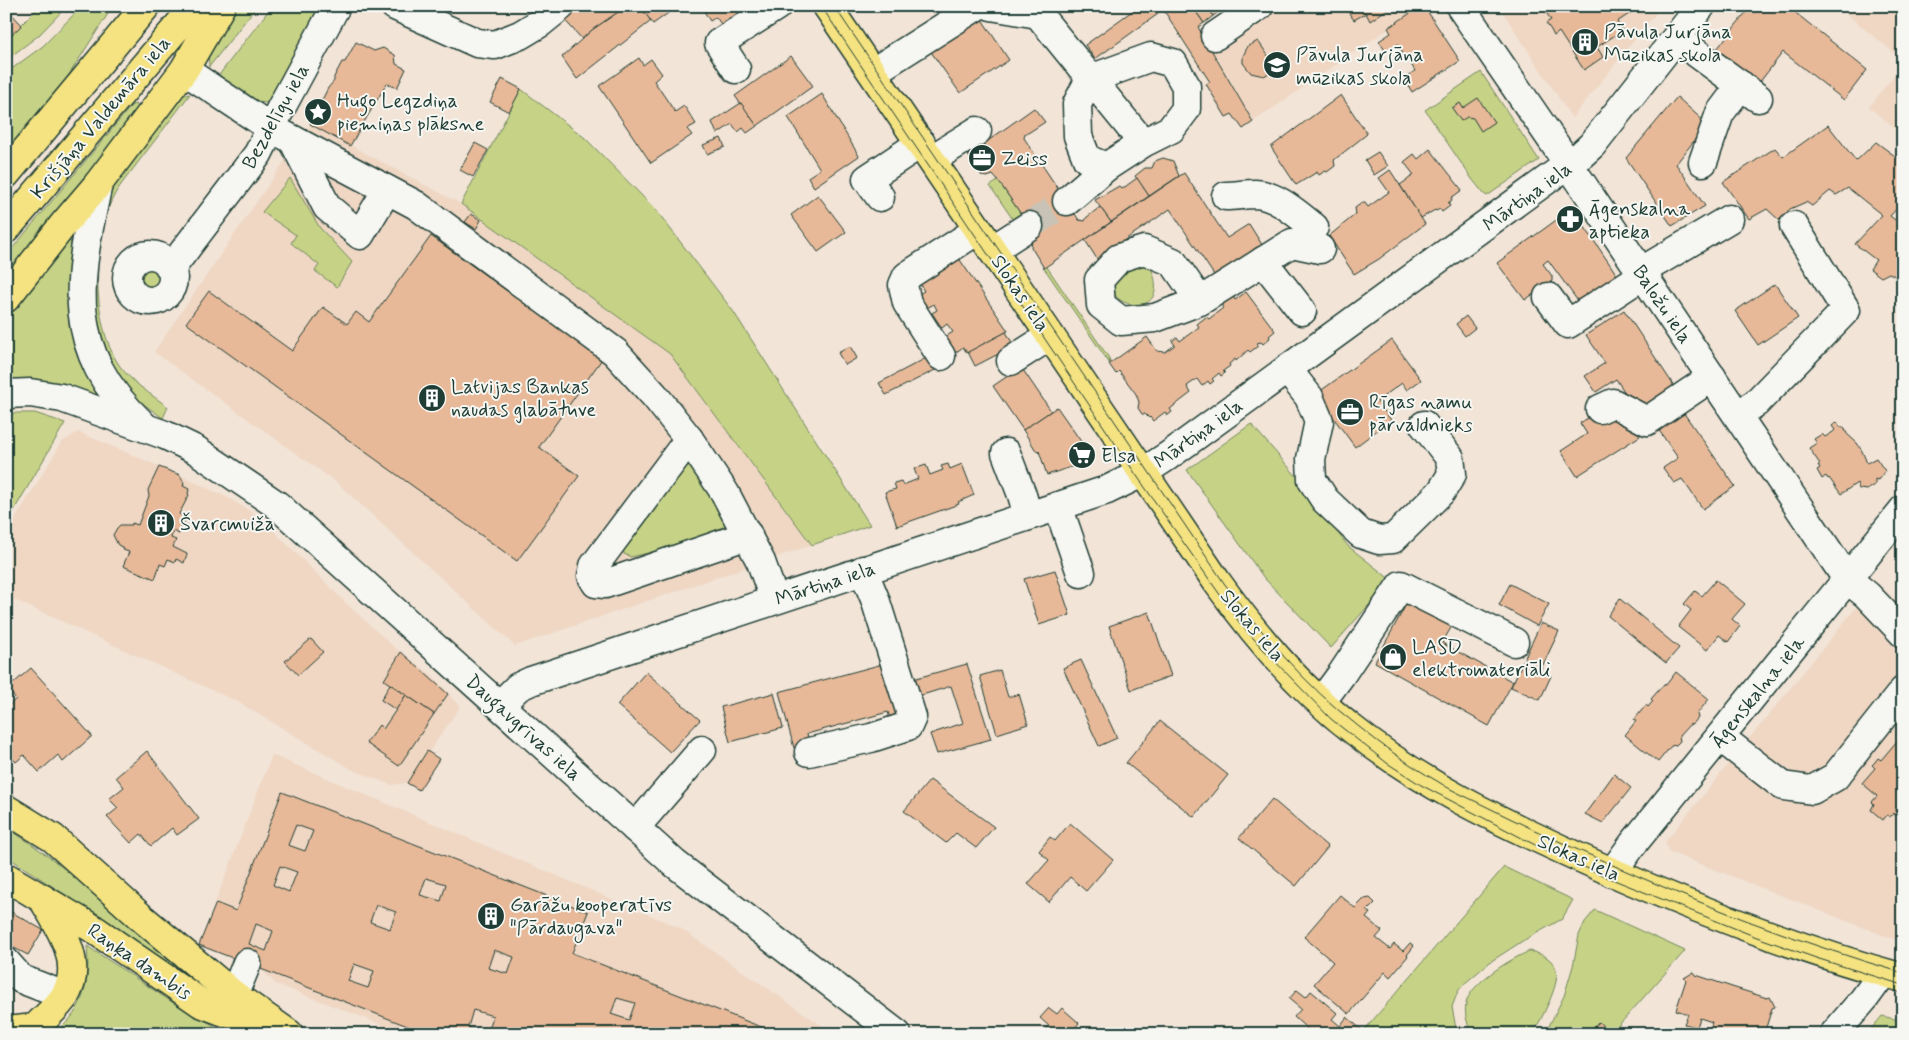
<svg xmlns="http://www.w3.org/2000/svg" width="1909" height="1040" viewBox="0 0 1909 1040" font-family="Mynerve,sans-serif">
	<rect width="100%" height="100%" fill="#f2e4d7"/>
	<filter id="ink" filterUnits="userSpaceOnUse"><feTurbulence type="fractalNoise" baseFrequency=".02" numOctaves="2"/><feDisplacementMap in="SourceGraphic" scale="10" xChannelSelector="R" yChannelSelector="G"/><feConvolveMatrix kernelMatrix="1 2 1 2 8 2 1 2 1" color-interpolation-filters="sRGB"/></filter>
	<g filter="url(#ink)">
		<g fill="#efd7c4">
			<polygon points="1272,6 1421,6 1253,122 1211,49"/>
			<polygon points="1499,6 1662,6 1572,118"/>
			<polygon points="1836,6 1903,6 1903,60"/>
			<polygon points="1903,64 1903,135 1869,107"/>
			<polygon points="310,124 461,204 670,354 812,545 515,646 336,482 154,352"/>
			<polygon points="78,432 180,475 230,499 260,517 348,605 394,647 432,675 460,707 429,752 439,759 419,790 407,783 391,785 353,770 238,702 6,596 6,534 62,442"/>
			<polygon points="1876,583 1903,606 1903,943 1669,852 1665,842"/>
			<polygon points="272,755 680,928 834,1034 406,1034 276,984 258,967 199,945"/>
		</g>
		<g fill="#c6d286" stroke="#72885d">
			<polygon points="40,6 67,6 39,35 6,60 6,40"/>
			<polygon points="82,6 113,6 65,81 10,152 6,141 6,73 43,46"/>
			<polygon points="236,6 257,6 209,67 208,47"/>
			<polygon points="272,6 322,6 269,103 255,102 219,75"/>
			<polygon points="1481,72 1539,160 1487,196 1484,194 1472,179 1425,110"/>
			<polygon points="521,89 585,138 656,210 733,311 870,525 812,545 670,354 461,204"/>
			<path d="M190 94C173 117 156 139 139 161 132 171 123 181 116 192 91 234 91 324 119 365 131 382 152 395 168 407L163 418 131 395 111 370 98 338 93 309 101 203 176 97Z"/>
			<polygon points="136,104 139,109 6,281 6,256 132,105"/>
			<polygon points="290,178 320,228 352,262 337,287 315,271 319,265 291,243 296,235 262,212"/>
			<polygon points="998,181 999,182 1025,220 1016,224 990,186"/>
			<polygon points="69,240 71,242 69,286 105,399 6,383 6,321 64,241"/>
			<path d="M1131 260 1150 265C1172 316 1120 309 1114 293 1113 288 1114 282 1115 277Z"/>
			<circle cx="150" cy="279" r="16"/>
			<polygon points="1047,267 1109,358 1110,364 1044,268"/>
			<polygon points="14,413 35,413 65,423 6,524 6,414"/>
			<polygon points="1251,424 1299,479 1297,481 1348,546 1391,580 1331,648 1264,578 1187,470"/>
			<path d="M683 462 691 464 727 520 725 526C695 539 664 550 631 557L624 554 623 547Z"/>
			<path d="M6 827C70 867 124 920 180 970L6 856Z"/>
			<polygon points="1504,867 1573,900 1562,919 1521,942 1490,962 1464,984 1458,991 1452,1007 1457,1034 1361,1034"/>
			<polygon points="1595,910 1685,951 1611,1034 1545,1034 1564,996 1573,966 1579,935 1585,922"/>
			<path d="M87 946 172 1002 229 1034H53C55 1031 59 1029 62 1027 86 1006 90 975 87 946Z"/>
			<path d="M1530 951C1563 959 1560 976 1549 1002 1544 1013 1539 1024 1532 1034H1472C1467 1024 1463 1011 1467 1000 1474 981 1512 958 1530 951Z"/>
			<polygon points="1882,1016 1903,1021 1903,1034 1867,1034"/>
		</g>
		<g fill="#e8b998" stroke="#1f3d34" fill-rule="evenodd">
			<polygon points="571,6 627,6 592,30 582,39 561,16"/>
			<polygon points="627,6 640,6 651,21 577,79 562,57 592,30"/>
			<polygon points="640,6 678,6 653,24"/>
			<polygon points="701,6 752,6 723,27 716,17 710,21"/>
			<polygon points="1139,6 1152,6 1158,14 1095,59 1085,45"/>
			<polygon points="1168,6 1192,6 1204,23 1198,27 1253,122 1243,129 1232,114 1226,117 1206,84 1210,82 1163,9"/>
			<polygon points="1192,6 1207,6 1213,16 1204,23"/>
			<polygon points="1207,6 1223,6 1224,8 1213,16"/>
			<polygon points="1344,6 1392,6 1370,21 1366,13 1354,20"/>
			<polygon points="1421,6 1424,6 1460,61 1412,92 1404,78 1415,71 1408,59 1406,60 1398,44 1386,52 1379,41 1391,33 1388,28"/>
			<polygon points="1542,6 1641,6 1617,22 1623,30 1597,47 1603,57 1584,70 1559,32 1554,36 1551,30 1546,23 1551,20"/>
			<polygon points="1751,6 1787,6 1867,70 1844,100 1783,52 1759,83 1717,49"/>
			<polygon points="6,8 22,25 6,40"/>
			<polygon points="979,15 1009,60 960,93 929,49"/>
			<polygon points="1258,41 1276,67 1271,72 1264,76 1251,73 1243,63 1243,56 1248,46"/>
			<polygon points="356,42 374,51 383,48 395,55 396,64 406,69 397,88 387,83 350,146 310,124 328,88 334,81 334,77 342,62 345,62"/>
			<polygon points="791,56 813,86 757,126 735,96"/>
			<polygon points="639,58 643,65 651,59 662,74 654,81 675,112 684,106 696,124 687,129 692,135 651,163 599,86"/>
			<polygon points="502,79 521,89 509,112 490,102"/>
			<polygon points="822,94 859,156 814,187 808,177 820,169 788,117"/>
			<polygon points="1341,95 1367,134 1334,160 1335,166 1327,172 1325,171 1319,175 1317,172 1296,185 1271,147"/>
			<polygon points="1677,97 1707,124 1676,164 1705,206 1672,226 1626,158"/>
			<polygon points="1478,98 1494,122 1481,131 1473,118 1467,117 1461,121 1452,108 1460,103 1463,108"/>
			<polygon points="741,103 757,126 747,133 743,128 738,132 732,124 717,134 712,122"/>
			<polygon points="1034,108 1045,122 1028,133 1025,133 1024,138 1079,220 1085,221 1086,218 1100,207 1111,222 1044,268 1031,247 1032,241 1036,236 999,182 993,175 987,177 982,176 968,155"/>
			<polygon points="1828,125 1856,161 1876,142 1903,162 1903,202 1890,216 1903,226 1903,280 1889,273 1881,277 1870,269 1876,260 1855,244 1882,215 1848,188 1836,195 1830,191 1812,206 1806,202 1790,209 1779,220 1767,209 1749,219 1723,182 1775,148 1783,157"/>
			<polygon points="721,138 725,147 707,154 703,145"/>
			<polygon points="475,143 488,150 473,177 460,170"/>
			<polygon points="1430,149 1462,190 1451,198 1452,200 1448,203 1450,206 1442,212 1440,209 1436,211 1435,210 1421,218 1400,185 1414,175 1404,162 1414,154 1418,159"/>
			<polygon points="1378,152 1388,166 1374,175 1365,160"/>
			<polygon points="1163,158 1173,161 1179,176 1149,196 1135,176 1145,168 1152,168 1155,161"/>
			<polygon points="1390,170 1425,224 1379,259 1354,274 1329,236 1356,214 1355,208 1362,203 1365,203 1368,207 1389,192 1379,178"/>
			<polygon points="1184,173 1227,238 1249,224 1264,248 1216,278 1170,209 1097,259 1085,240"/>
			<polygon points="1137,178 1149,196 1111,222 1095,200 1119,186 1122,189"/>
			<polygon points="818,195 846,232 818,252 791,215"/>
			<polygon points="1566,213 1576,214 1619,278 1580,304 1548,260 1543,264 1552,276 1552,281 1525,300 1497,263"/>
			<polygon points="471,214 481,220 476,229 465,222"/>
			<polygon points="431,236 602,359 539,447 579,476 517,561 186,323 209,291 292,351 323,307 347,324 356,312 369,322"/>
			<polygon points="956,254 1008,331 967,353 963,347 955,353 945,337 953,332 947,324 942,328 932,313 937,310 934,304 925,309 916,296 924,291 917,279"/>
			<polygon points="1775,284 1798,318 1758,345 1735,311"/>
			<polygon points="1246,292 1275,331 1269,336 1270,338 1263,344 1261,342 1257,343 1258,346 1250,352 1248,350 1236,361 1235,359 1229,364 1230,366 1223,371 1225,373 1221,376 1219,373 1212,379 1214,381 1210,384 1208,381 1202,386 1197,379 1187,386 1191,393 1170,409 1172,412 1167,416 1165,412 1153,421 1150,417 1149,418 1145,414 1142,414 1138,408 1139,402 1136,394 1119,371 1116,374 1109,364 1147,337 1157,351 1165,352 1175,345 1172,341 1177,337 1180,341 1199,327 1197,324 1206,317 1209,319 1223,308 1221,304 1233,296 1235,300"/>
			<polygon points="1624,310 1676,389 1639,414 1616,379 1596,392 1585,376 1605,363 1586,335"/>
			<polygon points="1466,316 1475,328 1465,336 1456,324"/>
			<polygon points="1006,332 1014,346 975,366 968,352"/>
			<polygon points="1392,340 1421,380 1407,390 1402,383 1377,401 1391,420 1355,447 1316,394"/>
			<polygon points="850,346 857,358 845,365 838,353"/>
			<polygon points="932,355 939,368 886,395 879,383"/>
			<polygon points="1021,367 1051,411 1023,430 993,386"/>
			<polygon points="1057,407 1089,453 1086,462 1047,475 1039,451 1037,452 1023,430"/>
			<polygon points="1599,411 1626,415 1640,436 1577,476 1561,451 1587,434 1580,423"/>
			<polygon points="1683,412 1735,486 1703,509 1682,479 1674,483 1663,468 1678,458 1658,429"/>
			<polygon points="1837,422 1840,427 1844,427 1847,434 1857,443 1862,451 1867,463 1876,458 1885,471 1878,480 1875,479 1875,485 1867,490 1859,489 1857,483 1841,494 1829,478 1828,479 1826,476 1822,479 1817,470 1820,468 1818,465 1820,464 1809,448 1817,443 1814,439 1822,434 1825,437 1833,432 1835,430 1832,426"/>
			<polygon points="948,464 950,469 962,464 974,495 958,502 959,504 897,526 885,492 896,489 894,483 901,481 903,485 918,479 914,469 926,465 930,475 943,470 941,466"/>
			<polygon points="159,467 180,475 184,483 183,486 189,489 188,494 189,495 179,514 186,517 179,534 173,531 171,538 176,540 173,547 187,554 184,563 176,559 175,562 168,559 165,566 160,564 155,579 123,566 129,552 123,550 124,548 118,545 113,535 117,528 120,525 132,525 132,523 138,525 149,496 148,490"/>
			<polygon points="1055,570 1070,615 1039,625 1024,579"/>
			<polygon points="1716,580 1745,604 1732,619 1740,626 1728,642 1719,635 1707,650 1678,627 1691,610 1684,604 1695,591 1702,596"/>
			<polygon points="1510,584 1549,604 1537,626 1499,605"/>
			<polygon points="1620,599 1679,648 1666,663 1608,616 1609,614"/>
			<polygon points="1408,601 1452,626 1442,643 1513,682 1489,726 1375,662"/>
			<polygon points="1149,612 1171,676 1131,690 1109,626"/>
			<polygon points="1541,623 1559,631 1540,671 1551,676 1540,700 1511,687"/>
			<polygon points="311,639 323,652 298,675 285,661"/>
			<polygon points="401,652 448,694 434,714 384,680"/>
			<polygon points="1081,660 1117,738 1099,746 1063,668"/>
			<polygon points="890,662 905,718 891,722 888,712 807,734 810,744 794,748 779,692"/>
			<polygon points="967,664 991,739 937,754 930,734 963,723 951,686 919,696 913,679"/>
			<polygon points="31,668 92,736 63,762 58,755 39,772 24,755 16,762 6,752 6,708 16,699 7,689"/>
			<polygon points="1000,670 1008,697 1019,694 1028,724 997,734 980,676"/>
			<polygon points="646,672 700,720 670,752 617,705"/>
			<polygon points="1676,672 1709,699 1697,714 1698,718 1693,724 1689,725 1679,736 1680,741 1676,745 1671,746 1658,762 1625,735 1636,721 1634,720 1646,705 1648,707 1653,701 1651,699 1664,684 1666,685"/>
			<polygon points="390,684 406,695 396,710 381,700"/>
			<polygon points="774,693 783,728 730,742 721,707"/>
			<polygon points="406,695 434,714 399,766 366,743 379,725 383,729"/>
			<polygon points="1160,721 1228,775 1194,817 1126,763"/>
			<polygon points="1903,734 1903,821 1893,813 1890,817 1887,815 1883,820 1871,810 1874,804 1872,802 1877,796 1862,783 1875,768 1872,765 1875,762 1878,758 1881,760"/>
			<polygon points="147,751 199,819 177,835 172,828 151,846 141,834 131,843 107,817 118,808 109,799 124,787 116,777"/>
			<polygon points="427,751 439,759 419,790 407,783"/>
			<polygon points="1614,774 1631,788 1603,823 1585,814"/>
			<polygon points="930,780 994,827 976,848 956,833 946,843 904,811"/>
			<path d="M282 792 588 912 572 953 779 1034H428L199 945 216 903 236 911ZM296 825 313 831 305 851 288 845ZM280 866 297 872 289 892 273 885ZM426 878 446 884 441 901 420 895ZM376 905 396 912 390 929 370 922ZM256 924 273 931 266 951 249 944ZM494 950 514 957 508 974 488 968ZM354 964 374 971 368 988 348 981ZM617 998 635 1003 629 1020 611 1014ZM473 1010 493 1016 488 1033 468 1027Z"/>
			<polygon points="1272,799 1328,847 1296,886 1239,838"/>
			<polygon points="1070,823 1113,860 1086,891 1070,877 1049,902 1028,884 1049,860 1039,851 1050,837 1055,841"/>
			<polygon points="1340,895 1355,908 1364,899 1370,898 1375,903 1367,911 1370,913 1366,918 1382,931 1376,938 1390,949 1394,944 1403,951 1410,943 1414,946 1407,955 1408,956 1390,977 1385,972 1349,1014 1314,984 1333,962 1304,937"/>
			<polygon points="6,909 43,930 28,955 6,944"/>
			<polygon points="1694,972 1696,975 1732,987 1767,998 1770,997 1775,1007 1772,1008 1764,1034 1724,1034 1710,1029 1712,1022 1700,1018 1697,1027 1684,1024 1688,1014 1676,1010 1686,980 1684,978"/>
			<polygon points="1297,990 1306,997 1311,991 1337,1013 1332,1019 1340,1026 1347,1017 1363,1031 1361,1034 1313,1034 1294,1017 1301,1009 1289,999"/>
			<polygon points="1049,1008 1057,1014 1062,1008 1079,1023 1074,1029 1080,1034 1042,1034 1047,1027 1049,1029 1050,1027 1040,1018"/>
			<polygon points="1599,1022 1607,1030 1603,1034 1596,1034 1592,1030"/>
		</g>
		<g fill="none" stroke-linecap="round" stroke-linejoin="round">
			<polyline stroke="#c8c3b6" stroke-width="28" stroke-dasharray="28 14" stroke-linecap="butt" points="1029,226 1067,201"/>
			<g stroke="#1f3d34" stroke-width="31">
				<g id="minor">
					<polyline points="395,6 477,43 495,45 520,35 540,23 561,6"/>
					<polyline points="991,6 1038,14 1143,143 1171,129 1186,109 1186,86 1173,63 1151,57 1090,79 1077,104 1078,136 1087,159 1106,167 1143,143"/>
					<polyline points="1460,6 1580,181 1847,579 1867,595 1903,633"/>
					<polyline points="1215,36 1259,6"/>
					<polyline points="1676,38 1758,98"/>
					<polyline points="736,69 719,43 777,6"/>
					<polyline points="184,70 271,128 416,205 615,352 655,396 689,439 725,493 761,562 774,599"/>
					<polyline points="873,72 977,6"/>
					<polyline points="293,140 327,207 360,235 387,190"/>
					<polyline points="932,159 977,131"/>
					<polyline points="1703,162 1720,113 1741,85"/>
					<path d="M98 184C77 281 63 349 142 424"/>
					<path d="M1226 196C1236 196 1245 194 1255 194 1277 195 1297 214 1314 227"/>
					<polyline points="880,197 867,179 921,143"/>
					<polyline points="1067,201 1106,167"/>
					<polyline points="992,250 1029,226"/>
					<circle cx="150" cy="278" r="23"/>
					<polyline points="1263,261 1302,311"/>
					<polyline points="169,266 175,263 258,154 281,108 336,6"/>
					<polyline points="1640,272 1729,219"/>
					<polyline points="1548,297 1568,324 1643,275"/>
					<polyline points="1200,301 1173,262 1144,250 1119,258 1099,280 1101,305 1121,321 1155,318 1200,301 1292,243 1320,249"/>
					<polyline points="941,356 907,303 903,285 907,276 978,230"/>
					<polyline points="1011,361 1050,336"/>
					<polyline points="1287,369 1309,397 1319,421 1311,459 1312,480 1325,500 1361,534 1379,540 1393,539 1441,492 1452,474 1450,458 1424,425"/>
					<polyline points="6,394 30,393 62,398 165,435 196,450 277,505 674,863 897,1034"/>
					<polyline points="1600,409 1613,403 1647,421 1712,377"/>
					<polyline points="1737,415 1756,403 1846,310 1794,226"/>
					<polyline points="689,439 594,566 592,576 596,583 605,584 748,535"/>
					<polyline points="1006,453 1022,495 1028,516"/>
					<polyline points="1058,506 1081,573"/>
					<polyline points="1321,702 1341,675 1401,585 1514,642"/>
					<polyline points="500,705 518,687 531,681 1107,490 1142,473 1168,456 1581,155 1592,145 1701,6"/>
					<polyline points="1720,737 1783,786 1812,790 1835,777 1903,691"/>
					<polyline points="809,752 871,738 908,726 912,717 875,599 863,570"/>
					<polyline points="635,828 702,750"/>
					<polyline points="1612,873 1633,844 1903,510"/>
					<polyline points="6,962 21,979 65,996"/>
					<polyline points="234,995 247,963"/>
					<polyline points="1834,1034 1864,999 1883,973"/>
				</g>
			</g>
			<g stroke="#1f3d34" stroke-width="31">
				<g id="major">
					<path d="M827 6 1217 582C1255 635 1299 688 1351 728 1419 783 1497 820 1576 856 1682 904 1790 947 1903 978"/>
					<polyline points="6,174 146,6"/>
					<polyline points="6,229 195,6"/>
					<polyline points="6,298 63,225 98,184 184,70 221,6"/>
					<polyline points="6,809 53,838 143,919 209,974 234,995 289,1034"/>
					<polyline points="6,877 92,928 201,1003 261,1026"/>
					<path d="M6 1031 35 1028C44 1018 57 1008 64 997 86 964 59 927 43 899"/>
				</g>
			</g>
			<use href="#minor" stroke="#f6f6f2" stroke-width="28"/>
			<use href="#major" stroke="#f5e382" stroke-width="28"/>
			<g stroke="#1f3d34" stroke-width="1">
				<polyline points="821,6 1137,476 1239,622 1261,647 1331,719 1387,763 1421,785 1539,847 1609,878 1754,936 1816,958 1903,985"/>
				<path d="M834 6 1224 583C1263 635 1306 686 1358 726 1383 746 1409 765 1437 781 1450 790 1465 796 1479 803 1519 823 1559 842 1599 859 1699 904 1797 942 1903 973"/>
			</g>
		</g>
	</g>
	<defs>
		<g id="building-disc" transform="scale(1.4375)"><circle r="9.5" fill="#1f3d34" stroke="#f6f6f2"/><path d="M-4-6H4V6H1V3H-1V6H-4ZM-2.5-4.3h1.7v1.8h-1.7ZM.8-4.3h1.7v1.8H.8ZM-2.5-1h1.7V.8h-1.7ZM.8-1h1.7V.8H.8Z" fill="#fff"/></g>
		<g id="school-disc" transform="scale(1.4375)"><circle r="9.5" fill="#1f3d34" stroke="#f6f6f2"/><path d="M0-5L7-2L0 1L-7-2ZM-4 1L0 2.5L4 1V4Q0 6-4 4Z" fill="#fff"/></g>
		<g id="sight-disc" transform="scale(1.4375)"><circle r="9.5" fill="#1f3d34" stroke="#f6f6f2"/><path d="M0-6L1.8-2.2L6-1.7L2.9 1.2L3.7 5.4L0 3.3L-3.7 5.4L-2.9 1.2L-6-1.7L-1.8-2.2Z" fill="#fff"/></g>
		<g id="office-disc" transform="scale(1.4375)"><circle r="9.5" fill="#1f3d34" stroke="#f6f6f2"/><path d="M-6-3h4V-5.5h4V-3h4V5H-6ZM-1-4.5V-3h2v-1.5ZM-6 0V1H6V0Z" fill="#fff"/></g>
		<g id="pharmacy-disc" transform="scale(1.4375)"><circle r="9.5" fill="#1f3d34" stroke="#f6f6f2"/><path d="M-2-6h4v4h4v4h-4v4h-4v-4h-4v-4h4Z" fill="#fff"/></g>
		<g id="supermarket-disc" transform="scale(1.4375)"><circle r="9.5" fill="#1f3d34" stroke="#f6f6f2"/><path d="M-6-5.5h2.5l.6 2H6L4.5 2H-2.5L-4.4-4H-6ZM-1.5 3.2a1.3 1.3 0 1 0 .1 0ZM3 3.2a1.3 1.3 0 1 0 .1 0Z" fill="#fff"/></g>
		<g id="shop-disc" transform="scale(1.4375)"><circle r="9.5" fill="#1f3d34" stroke="#f6f6f2"/><path d="M-5-2.5h2.3a2.7 3.5 0 0 1 5.4 0H5L5.5 6h-11ZM-1.5-2.5h3a1.5 2.3 0 0 0-3 0Z" fill="#fff"/></g>
	</defs>
	<g fill-rule="evenodd">
		<use href="#building-disc" x="1585" y="42"/>
		<use href="#school-disc" x="1277" y="65"/>
		<use href="#sight-disc" x="318" y="112"/>
		<use href="#office-disc" x="982" y="158"/>
		<use href="#pharmacy-disc" x="1570" y="219"/>
		<use href="#building-disc" x="432" y="398"/>
		<use href="#office-disc" x="1350" y="412"/>
		<use href="#supermarket-disc" x="1082" y="455"/>
		<use href="#building-disc" x="161" y="523"/>
		<use href="#shop-disc" x="1393" y="657"/>
		<use href="#building-disc" x="491" y="916"/>
	</g>
	<g text-anchor="middle" stroke-width="4" stroke-linejoin="round" paint-order="stroke">
		<g font-size="20" fill="#1f3d34" stroke="#f6f6f2" text-anchor="start">
			<text x="1604" y="38">Pāvula Jurjāna<tspan x="1604" dy="23">Mūzikas skola</tspan></text>
			<text x="1296" y="61">Pāvula Jurjāna<tspan x="1296" dy="23">mūzikas skola</tspan></text>
			<text x="337" y="107">Hugo Legzdiņa<tspan x="337" dy="23">piemiņas plāksne</tspan></text>
			<text x="1001" y="165">Zeiss</text>
			<text x="1589" y="215">Āgenskalna<tspan x="1589" dy="23">aptieka</tspan></text>
			<text x="451" y="393">Latvijas Bankas<tspan x="451" dy="23">naudas glabātuve</tspan></text>
			<text x="1369" y="408">Rīgas namu<tspan x="1369" dy="23">pārvaldnieks</tspan></text>
			<text x="1101" y="462">Elsa</text>
			<text x="180" y="530">Švarcmuiža</text>
			<text x="1412" y="653">LASD<tspan x="1412" dy="23">elektromateriāli</tspan></text>
			<text x="510" y="911">Garāžu kooperatīvs<tspan x="510" dy="23">"Pārdaugava"</tspan></text>
		</g>
		<g font-size="20" fill="#1f3d34" stroke="#f6f6f2">
			<text transform="translate(275 116) rotate(-61)" y="7">Bezdelīgu iela</text>
			<text transform="translate(100 117) rotate(-50)" y="7">Krišjāņa Valdemāra iela</text>
			<text transform="translate(1527 196) rotate(-36)" y="7">Mārtiņa iela</text>
			<text transform="translate(1021 293) rotate(56)" y="7">Slokas iela</text>
			<text transform="translate(1663 304) rotate(56)" y="7">Baložu iela</text>
			<text transform="translate(1198 433) rotate(-36)" y="7">Mārtiņa iela</text>
			<text transform="translate(825 583) rotate(-18)" y="7">Mārtiņa iela</text>
			<text transform="translate(1253 625) rotate(50)" y="7">Slokas iela</text>
			<text transform="translate(1757 691) rotate(-51)" y="7">Āgenskalna iela</text>
			<text transform="translate(524 727) rotate(42)" y="7">Daugavgrīvas iela</text>
			<text transform="translate(1579 857) rotate(24)" y="7">Slokas iela</text>
			<text transform="translate(140 961) rotate(34)" y="7">Raņķa dambis</text>
		</g>
	</g>
	<rect width="1909" height="1040" fill="none" stroke="#f6f6f2" stroke-width="25"/>
	<rect x="12" y="12" width="1884" height="1015" fill="none" stroke="#1f3d34" stroke-width="2" filter="url(#ink)"/>
</svg>
